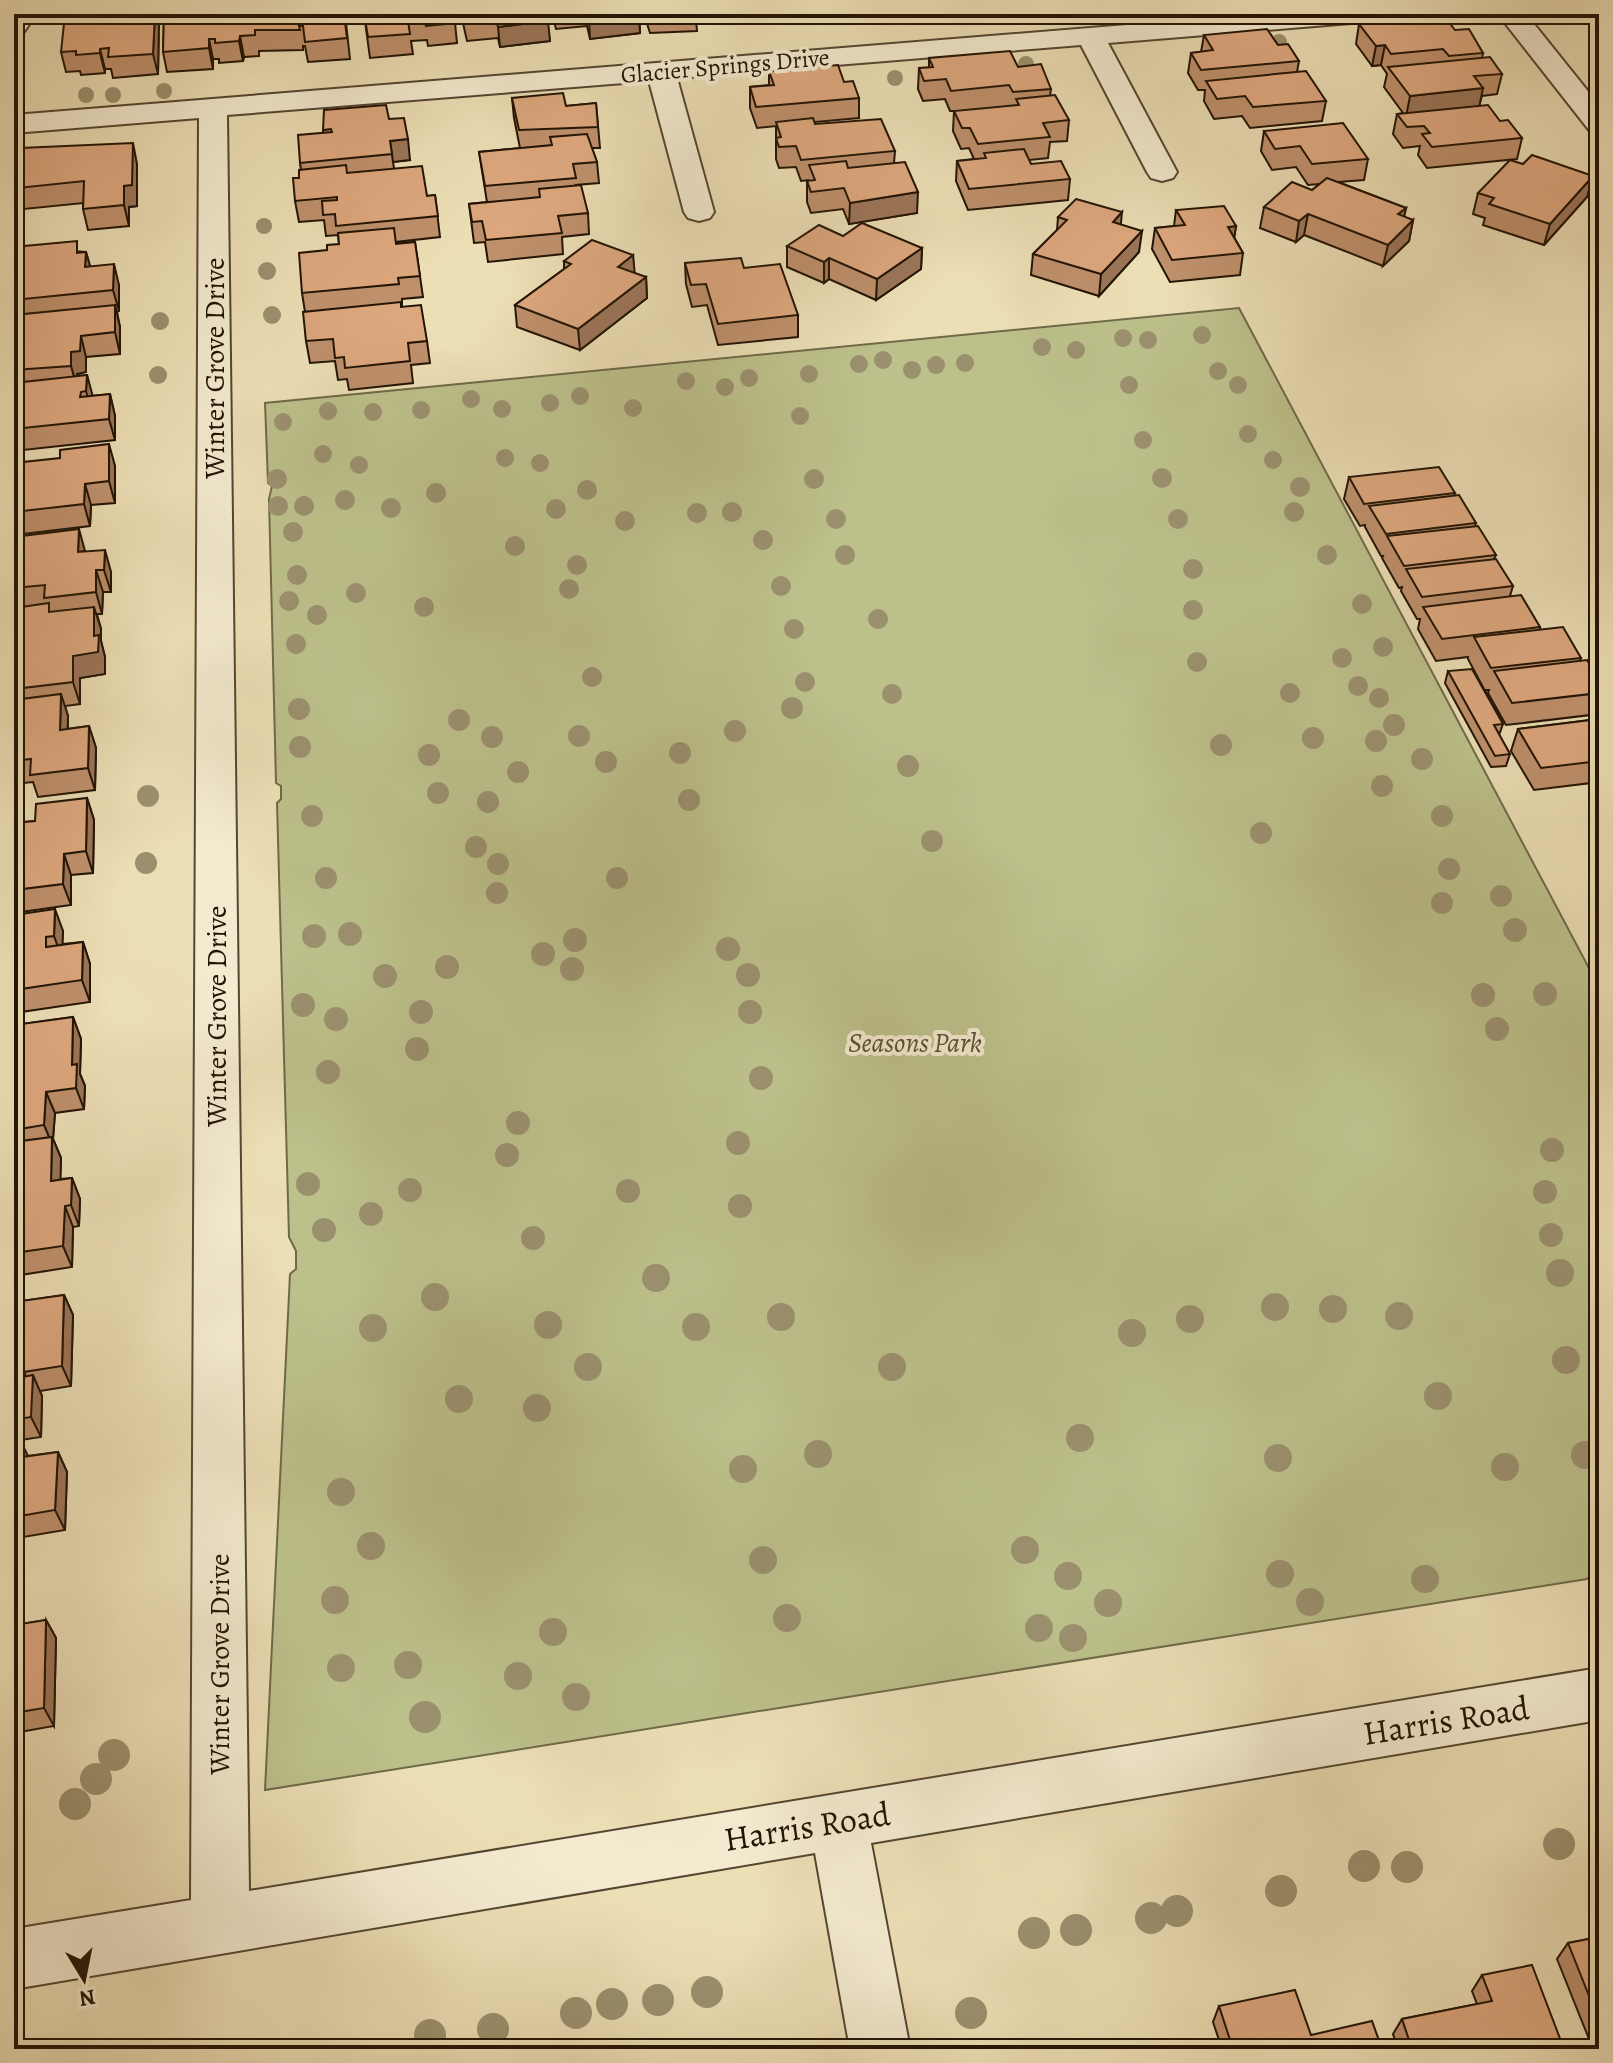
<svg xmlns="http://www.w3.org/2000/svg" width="1613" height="2063" viewBox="0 0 1613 2063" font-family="Alegreya,serif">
	<rect width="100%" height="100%" fill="#ecdeb5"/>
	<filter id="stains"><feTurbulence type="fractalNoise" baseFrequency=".0025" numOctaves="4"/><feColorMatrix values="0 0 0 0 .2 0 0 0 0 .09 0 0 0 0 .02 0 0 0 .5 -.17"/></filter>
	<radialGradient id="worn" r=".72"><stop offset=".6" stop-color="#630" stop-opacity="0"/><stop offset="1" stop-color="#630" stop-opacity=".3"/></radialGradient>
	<polygon fill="#bcc08b" stroke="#6f6a48" stroke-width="2" points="1239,308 1599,987 1599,1567 1593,1568 1594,1572 1587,1579 265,1790 290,1274 296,1269 296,1251 289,1237 277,803 281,799 281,786 276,783 269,499 272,486 268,483 265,403"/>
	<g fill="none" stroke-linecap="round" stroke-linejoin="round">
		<g stroke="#544631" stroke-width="4">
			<g id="minor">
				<polygon points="14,14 36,14 24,32 14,34"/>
				<polygon points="1262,14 1377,14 1373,20 1363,22 1108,43 1177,172 1173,178 1162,181 1151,178 1147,172 1081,45 677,78 714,212 710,218 699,221 688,218 684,212 649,81 227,115 249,1891 1599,1668 1599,1720 871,1843 910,2049 850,2049 815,1853 14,1989 14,1929 191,1900 199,118 14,133 14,115"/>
				<polygon points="1498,14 1526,14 1599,105 1599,133 1589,130"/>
			</g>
		</g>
		<use href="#minor" fill="#f3eacf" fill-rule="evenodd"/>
	</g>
	<g fill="#9b906e">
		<circle cx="1279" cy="42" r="8"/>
		<circle cx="1026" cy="64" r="8"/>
		<circle cx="895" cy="78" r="8"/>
		<circle cx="164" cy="91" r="8"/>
		<circle cx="86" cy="95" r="8"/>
		<circle cx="113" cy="95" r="8"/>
		<circle cx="264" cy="226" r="8"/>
		<circle cx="267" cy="271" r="9"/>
		<circle cx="272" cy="315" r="9"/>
		<circle cx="160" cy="321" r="9"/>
		<circle cx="1202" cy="335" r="9"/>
		<circle cx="1123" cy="338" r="9"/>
		<circle cx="1148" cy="340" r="9"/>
		<circle cx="1042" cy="347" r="9"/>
		<circle cx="1076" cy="350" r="9"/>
		<circle cx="883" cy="360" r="9"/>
		<circle cx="965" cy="363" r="9"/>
		<circle cx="859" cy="364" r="9"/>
		<circle cx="936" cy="365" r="9"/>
		<circle cx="912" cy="370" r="9"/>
		<circle cx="1218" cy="371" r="9"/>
		<circle cx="809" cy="374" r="9"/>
		<circle cx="158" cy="375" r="9"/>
		<circle cx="749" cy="378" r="9"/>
		<circle cx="686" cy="381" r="9"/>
		<circle cx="1129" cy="385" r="9"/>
		<circle cx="1238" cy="385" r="9"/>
		<circle cx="725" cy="387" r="9"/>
		<circle cx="580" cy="396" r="9"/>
		<circle cx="471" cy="399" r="9"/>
		<circle cx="550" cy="403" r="9"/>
		<circle cx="633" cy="408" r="9"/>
		<circle cx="502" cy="409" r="9"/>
		<circle cx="421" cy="410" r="9"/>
		<circle cx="328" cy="411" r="9"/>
		<circle cx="373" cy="412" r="9"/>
		<circle cx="800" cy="416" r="9"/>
		<circle cx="283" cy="422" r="9"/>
		<circle cx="1248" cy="434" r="9"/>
		<circle cx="1143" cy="440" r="9"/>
		<circle cx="323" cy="454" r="9"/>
		<circle cx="505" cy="458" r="9"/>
		<circle cx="1273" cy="460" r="9"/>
		<circle cx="540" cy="463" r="9"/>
		<circle cx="359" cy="465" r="9"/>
		<circle cx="1162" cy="478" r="10"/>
		<circle cx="277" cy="479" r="10"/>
		<circle cx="814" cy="479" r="10"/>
		<circle cx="1300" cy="487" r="10"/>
		<circle cx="587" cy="490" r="10"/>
		<circle cx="436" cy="493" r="10"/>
		<circle cx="345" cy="500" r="10"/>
		<circle cx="278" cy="506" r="10"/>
		<circle cx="304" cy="506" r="10"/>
		<circle cx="391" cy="508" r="10"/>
		<circle cx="556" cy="509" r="10"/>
		<circle cx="732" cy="512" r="10"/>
		<circle cx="1294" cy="512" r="10"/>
		<circle cx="697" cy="513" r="10"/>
		<circle cx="836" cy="519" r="10"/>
		<circle cx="1178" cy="519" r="10"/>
		<circle cx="625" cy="521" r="10"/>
		<circle cx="293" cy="532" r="10"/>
		<circle cx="763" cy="540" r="10"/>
		<circle cx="515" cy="546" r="10"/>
		<circle cx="845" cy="555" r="10"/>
		<circle cx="1327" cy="555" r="10"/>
		<circle cx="577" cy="565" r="10"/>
		<circle cx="1193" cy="569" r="10"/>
		<circle cx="297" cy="575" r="10"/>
		<circle cx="781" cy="586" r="10"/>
		<circle cx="569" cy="589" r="10"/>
		<circle cx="356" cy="593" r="10"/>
		<circle cx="289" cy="601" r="10"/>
		<circle cx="1362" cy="604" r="10"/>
		<circle cx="424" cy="607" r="10"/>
		<circle cx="1193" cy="610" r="10"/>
		<circle cx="317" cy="615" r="10"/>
		<circle cx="878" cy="619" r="10"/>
		<circle cx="794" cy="629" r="10"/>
		<circle cx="296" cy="644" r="10"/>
		<circle cx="1383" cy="647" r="10"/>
		<circle cx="1342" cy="658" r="10"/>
		<circle cx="1197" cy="662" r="10"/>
		<circle cx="592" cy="677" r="10"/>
		<circle cx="805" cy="682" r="10"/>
		<circle cx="1358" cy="686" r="10"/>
		<circle cx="1290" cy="693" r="10"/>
		<circle cx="892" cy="694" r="10"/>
		<circle cx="1379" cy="698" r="10"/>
		<circle cx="792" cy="708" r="11"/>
		<circle cx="299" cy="709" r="11"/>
		<circle cx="459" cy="720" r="11"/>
		<circle cx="1394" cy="725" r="11"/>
		<circle cx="735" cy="731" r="11"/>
		<circle cx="579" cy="736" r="11"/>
		<circle cx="492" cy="737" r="11"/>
		<circle cx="1313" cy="738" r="11"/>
		<circle cx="1376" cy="741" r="11"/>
		<circle cx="1221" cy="745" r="11"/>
		<circle cx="300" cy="747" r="11"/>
		<circle cx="680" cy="753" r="11"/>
		<circle cx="429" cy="755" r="11"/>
		<circle cx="1422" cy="759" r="11"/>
		<circle cx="606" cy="762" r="11"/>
		<circle cx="908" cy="766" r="11"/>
		<circle cx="518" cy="772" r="11"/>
		<circle cx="1382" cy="786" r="11"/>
		<circle cx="438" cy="793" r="11"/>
		<circle cx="148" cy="796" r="11"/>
		<circle cx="689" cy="800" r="11"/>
		<circle cx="488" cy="802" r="11"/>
		<circle cx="312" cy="816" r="11"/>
		<circle cx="1442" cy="816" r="11"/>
		<circle cx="1261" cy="833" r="11"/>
		<circle cx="932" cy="841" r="11"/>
		<circle cx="476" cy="847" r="11"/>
		<circle cx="146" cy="863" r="11"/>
		<circle cx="498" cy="864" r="11"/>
		<circle cx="1449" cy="869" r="11"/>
		<circle cx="326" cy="878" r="11"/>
		<circle cx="617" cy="878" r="11"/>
		<circle cx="497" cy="893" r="11"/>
		<circle cx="1501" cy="896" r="11"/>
		<circle cx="1442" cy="903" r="11"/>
		<circle cx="1515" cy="930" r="12"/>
		<circle cx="350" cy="934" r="12"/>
		<circle cx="314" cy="936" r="12"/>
		<circle cx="575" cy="940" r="12"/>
		<circle cx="728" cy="949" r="12"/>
		<circle cx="543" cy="954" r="12"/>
		<circle cx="447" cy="967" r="12"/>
		<circle cx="572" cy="969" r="12"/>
		<circle cx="748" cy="975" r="12"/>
		<circle cx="385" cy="976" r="12"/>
		<circle cx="1545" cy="994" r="12"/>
		<circle cx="1483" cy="995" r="12"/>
		<circle cx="303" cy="1005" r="12"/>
		<circle cx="421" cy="1012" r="12"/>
		<circle cx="750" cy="1012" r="12"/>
		<circle cx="336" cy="1019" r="12"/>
		<circle cx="1497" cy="1029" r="12"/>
		<circle cx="417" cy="1049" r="12"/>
		<circle cx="328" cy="1072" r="12"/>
		<circle cx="761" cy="1078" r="12"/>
		<circle cx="518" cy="1123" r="12"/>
		<circle cx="738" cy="1143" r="12"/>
		<circle cx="1552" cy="1150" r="12"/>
		<circle cx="507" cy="1155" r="12"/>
		<circle cx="308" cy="1184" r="12"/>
		<circle cx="410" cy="1190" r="12"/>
		<circle cx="628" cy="1191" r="12"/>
		<circle cx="1545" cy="1192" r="12"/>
		<circle cx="740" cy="1206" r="12"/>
		<circle cx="371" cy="1214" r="12"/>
		<circle cx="324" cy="1230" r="12"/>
		<circle cx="1551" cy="1235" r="12"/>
		<circle cx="533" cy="1238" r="12"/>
		<circle cx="1560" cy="1273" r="14"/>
		<circle cx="656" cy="1278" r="14"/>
		<circle cx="435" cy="1297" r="14"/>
		<circle cx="1275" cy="1307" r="14"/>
		<circle cx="1333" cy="1309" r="14"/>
		<circle cx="1399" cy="1316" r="14"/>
		<circle cx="781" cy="1317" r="14"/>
		<circle cx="1190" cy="1319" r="14"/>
		<circle cx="548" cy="1325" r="14"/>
		<circle cx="696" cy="1327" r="14"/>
		<circle cx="373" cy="1328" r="14"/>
		<circle cx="1132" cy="1333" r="14"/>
		<circle cx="1566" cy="1360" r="14"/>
		<circle cx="588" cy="1367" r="14"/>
		<circle cx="892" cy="1367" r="14"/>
		<circle cx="1438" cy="1396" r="14"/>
		<circle cx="459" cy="1399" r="14"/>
		<circle cx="537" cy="1408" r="14"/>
		<circle cx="1080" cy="1438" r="14"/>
		<circle cx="818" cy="1454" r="14"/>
		<circle cx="1585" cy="1455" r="14"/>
		<circle cx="1278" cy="1458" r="14"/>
		<circle cx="1505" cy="1467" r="14"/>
		<circle cx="743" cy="1469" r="14"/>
		<circle cx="341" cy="1492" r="14"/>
		<circle cx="371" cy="1546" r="14"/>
		<circle cx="1025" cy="1550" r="14"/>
		<circle cx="763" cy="1560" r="14"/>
		<circle cx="1280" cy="1574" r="14"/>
		<circle cx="1068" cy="1576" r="14"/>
		<circle cx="1425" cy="1579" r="14"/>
		<circle cx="335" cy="1600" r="14"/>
		<circle cx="1310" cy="1602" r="14"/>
		<circle cx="1108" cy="1603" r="14"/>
		<circle cx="787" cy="1618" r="14"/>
		<circle cx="1039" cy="1628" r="14"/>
		<circle cx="553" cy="1632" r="14"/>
		<circle cx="1073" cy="1638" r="14"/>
		<circle cx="408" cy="1665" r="14"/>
		<circle cx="341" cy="1668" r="14"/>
		<circle cx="518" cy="1676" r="14"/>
		<circle cx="576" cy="1697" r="14"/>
		<circle cx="425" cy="1717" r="16"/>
		<circle cx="114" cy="1755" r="16"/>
		<circle cx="96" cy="1779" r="16"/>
		<circle cx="75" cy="1804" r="16"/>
		<circle cx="1559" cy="1844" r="16"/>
		<circle cx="1364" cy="1866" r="16"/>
		<circle cx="1407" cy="1867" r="16"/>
		<circle cx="1281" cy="1891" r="16"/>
		<circle cx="1177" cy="1911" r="16"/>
		<circle cx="1151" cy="1918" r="16"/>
		<circle cx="1076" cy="1930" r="16"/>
		<circle cx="1034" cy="1933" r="16"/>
		<circle cx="707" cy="1992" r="16"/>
		<circle cx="658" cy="2000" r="16"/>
		<circle cx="612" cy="2004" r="16"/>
		<circle cx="576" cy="2013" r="16"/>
		<circle cx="971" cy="2013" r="16"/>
		<circle cx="493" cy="2029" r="16"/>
		<circle cx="430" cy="2035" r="16"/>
	</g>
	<g fill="#be906c" stroke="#221405" stroke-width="2">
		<polygon points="164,14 345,14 350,59 308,62 305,46 303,46 303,50 259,51 259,56 244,57 243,61 219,63 219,59 213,59 213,69 167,72 163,52"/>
		<polygon points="364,14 455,23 457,43 428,46 427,40 411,41 413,54 370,58"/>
		<polygon points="461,14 546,14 550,41 500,47 498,38 467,41"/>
		<polygon points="552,14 639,14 640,33 590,39 587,26 556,29"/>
		<polygon points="644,14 721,14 721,18 696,20 697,31 650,33"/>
		<polygon points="735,14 820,14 820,20 771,24 768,16 738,21"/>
		<polygon points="834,14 880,14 880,16 837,20"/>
		<polygon points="159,21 158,74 113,78 111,69 105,69 105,73 81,75 80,71 66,72 61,52"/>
		<polygon points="1359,24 1455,30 1483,53 1482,58 1502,74 1497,94 1482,96 1479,106 1522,138 1517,159 1427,168 1418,155 1420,146 1403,148 1393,134 1397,114 1403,113 1384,87 1387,74 1381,65 1372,66 1356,44"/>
		<polygon points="1204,35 1278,45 1299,61 1297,72 1326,101 1322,121 1250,128 1242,116 1214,119 1204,101 1205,90 1198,90 1188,73 1191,53 1201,52"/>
		<polygon points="929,58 1018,67 1051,89 1050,96 1069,120 1067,141 1050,142 1048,158 1029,160 1031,164 1070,179 1068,200 968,210 956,181 957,161 974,159 969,148 961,149 953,131 954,111 950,111 945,99 923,101 918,89 919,68 929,68"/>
		<polygon points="769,71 844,82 859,98 859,118 814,122 815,124 895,151 894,163 917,213 849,224 843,209 811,213 807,202 807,181 809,180 801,181 796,167 779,168 776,159 776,126 757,128 750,108 750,87 769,85"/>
		<polygon points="512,98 566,106 596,103 600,148 592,148 597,162 599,183 576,185 588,213 589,234 562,237 563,254 488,262 485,242 474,243 469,204 487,202 479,152 520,148 514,118"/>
		<polygon points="389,119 410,160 393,162 394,168 427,196 435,195 440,237 396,242 396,244 415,242 423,297 402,299 402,305 401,305 427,341 430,363 411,365 413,383 349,390 347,379 338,380 335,361 310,363 306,341 305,312 302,293 327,250 339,244 338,235 326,236 324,220 299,222 295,201 301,170 300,163 323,133 323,130"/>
		<polygon points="1264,131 1368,159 1364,180 1338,182 1406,208 1404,217 1413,220 1409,241 1383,266 1304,235 1296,242 1260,228 1264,207 1312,190 1320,184 1308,185 1296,167 1272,170 1261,151"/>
		<polygon points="137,164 137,206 129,207 129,226 88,230 83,209 83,203 24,209 18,188"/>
		<polygon points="1478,193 1587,197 1544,245 1483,225 1485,218 1473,214"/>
		<polygon points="1176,210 1236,226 1234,237 1243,253 1240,275 1170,282 1152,249 1155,228 1174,226"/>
		<polygon points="1058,217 1121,225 1139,252 1099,296 1031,275 1033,254 1057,230"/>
		<polygon points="843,236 922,248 921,269 876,300 829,279 824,283 787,267 787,246"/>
		<polygon points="14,247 86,252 90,266 119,285 119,311 117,312 120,327 120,354 86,357 86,372 77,374 77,376 87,375 92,396 110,394 115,416 115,440 14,451 14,315 15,315 14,310"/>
		<polygon points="633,255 634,273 646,277 647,298 580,350 517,327 515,305 564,269 564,261"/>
		<polygon points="685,263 744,268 798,315 798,337 718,345 707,305 692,307 686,284"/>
		<polygon points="14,463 115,466 115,503 91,505 90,526 14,535"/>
		<polygon points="1349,477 1455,493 1454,496 1476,523 1475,526 1496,555 1494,559 1513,586 1510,596 1540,627 1540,630 1581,658 1580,661 1599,680 1599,714 1506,725 1488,693 1489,690 1485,690 1503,724 1499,735 1510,754 1506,766 1491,767 1445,683 1448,671 1484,689 1468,659 1468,657 1436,661 1418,629 1420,619 1417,619 1401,591 1402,587 1399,588 1382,558 1383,556 1381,556 1365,527 1365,525 1360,526 1344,499"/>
		<polygon points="14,537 85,552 111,572 111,592 103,592 102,614 97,614 101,629 101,641 105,657 105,674 80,678 80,704 65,706 68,716 68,729 89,726 96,748 95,790 38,797 33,782 14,784"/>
		<polygon points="1599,719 1599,782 1534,790 1511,751 1518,729"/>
		<polygon points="87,798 94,820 93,873 71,875 71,905 14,913 14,823 35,821"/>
		<polygon points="14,915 63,931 62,944 83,942 90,964 90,1002 14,1013"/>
		<polygon points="73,1017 81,1039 80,1074 85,1086 84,1109 55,1113 53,1139 61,1158 60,1179 72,1178 80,1199 79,1226 73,1227 72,1267 14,1276 14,1025"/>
		<polygon points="64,1295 73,1315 71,1386 40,1391 42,1396 41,1437 14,1441 14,1302"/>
		<polygon points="14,1445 28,1456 58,1452 67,1472 65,1530 17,1538 16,1588 14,1588"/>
		<polygon points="46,1620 56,1638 54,1726 14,1733 14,1625"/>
		<polygon points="1599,1937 1599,2049 1593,2049 1557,1959 1568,1943"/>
		<polygon points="1482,1975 1564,2049 1398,2049 1393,2034 1402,2019 1477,2004 1472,1991"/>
		<polygon points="1219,2006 1311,2035 1382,2049 1222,2049 1213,2022"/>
	</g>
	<g fill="#9b7558" stroke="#221405" stroke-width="2">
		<polygon points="155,14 158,14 159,21 158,74 153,54"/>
		<polygon points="627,14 639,14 640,33 590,39 589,19"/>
		<polygon points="738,14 768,14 768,16 738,21"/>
		<polygon points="548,21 550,41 500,47 498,27"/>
		<polygon points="240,36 244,57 243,61 239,41"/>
		<polygon points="209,39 213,59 213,69 209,48"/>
		<polygon points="1385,45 1381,65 1372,66 1376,46"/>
		<polygon points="100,49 105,69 105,73 100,53"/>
		<polygon points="1483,88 1479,108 1406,117 1410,96"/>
		<polygon points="408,139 410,160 393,162 390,141"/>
		<polygon points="133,143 137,164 137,206 129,207 129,226 124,205 124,186"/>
		<polygon points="1593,176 1587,197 1544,245 1550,224"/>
		<polygon points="918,192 917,213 849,224 850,203"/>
		<polygon points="1406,208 1401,229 1398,214"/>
		<polygon points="1122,212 1120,233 1113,222"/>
		<polygon points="1308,214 1304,235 1296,242 1299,221"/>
		<polygon points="1413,220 1409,241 1383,266 1388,245"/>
		<polygon points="1236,226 1233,247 1228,227"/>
		<polygon points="1142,231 1139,252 1099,296 1101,274"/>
		<polygon points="922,248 921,269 876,300 877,279"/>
		<polygon points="86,252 92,273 85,267"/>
		<polygon points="633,255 635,276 618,267"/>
		<polygon points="829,258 829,279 824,283 824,262"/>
		<polygon points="114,264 119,285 119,311 113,290"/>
		<polygon points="646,277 647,298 580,350 578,329"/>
		<polygon points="115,305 120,327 120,354 115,332"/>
		<polygon points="81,336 86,357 86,372 77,374 77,387 71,366 71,352"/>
		<polygon points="87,375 93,397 92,413 86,391"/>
		<polygon points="110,394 115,416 115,440 109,419"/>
		<polygon points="109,444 115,466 115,503 109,481"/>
		<polygon points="85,484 91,505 90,526 84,504"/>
		<polygon points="79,529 85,551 78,552"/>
		<polygon points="105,550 111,572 111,592 104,570"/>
		<polygon points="96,570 103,592 102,614 96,592"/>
		<polygon points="94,607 101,629 101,641 105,657 105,674 80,678 80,704 73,682 73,656 94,636"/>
		<polygon points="61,694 68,716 67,752 60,730"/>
		<polygon points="89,726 96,748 95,790 88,768"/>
		<polygon points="87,798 94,820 93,873 86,851"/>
		<polygon points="64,854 71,875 71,905 63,884"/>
		<polygon points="55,909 63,931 62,958 54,936"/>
		<polygon points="83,942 90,964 90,1002 82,980"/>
		<polygon points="73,1017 81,1039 80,1074 85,1086 84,1109 76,1088 72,1065"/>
		<polygon points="46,1092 55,1113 53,1139 61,1158 60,1202 51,1181 52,1144 44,1125"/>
		<polygon points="72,1178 80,1199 79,1226 71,1205"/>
		<polygon points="65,1206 73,1227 72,1267 63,1246"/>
		<polygon points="64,1295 73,1315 71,1386 62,1366"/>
		<polygon points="24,1372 32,1390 33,1375 42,1396 41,1437 31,1417 23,1377"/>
		<polygon points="22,1444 32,1464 22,1457"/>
		<polygon points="58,1452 67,1472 65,1530 55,1510"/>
		<polygon points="14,1531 17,1538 16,1588 14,1585"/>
		<polygon points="46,1620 56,1638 54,1726 44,1708"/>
	</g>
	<g fill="#dda77e" stroke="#221405" stroke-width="2">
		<polygon points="65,14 155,14 153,54 108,57 109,48 100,49 100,53 76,55 76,51 61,52"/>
		<polygon points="164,14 344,14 347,38 305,42 303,26 299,26 300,30 255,30 255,35 240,36 239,41 215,43 215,39 209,39 209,48 163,52"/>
		<polygon points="364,14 453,14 455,23 426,26 424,20 408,21 410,34 368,37"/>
		<polygon points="463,14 546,14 548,21 498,27 496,18 464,21"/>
		<polygon points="588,14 627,14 589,19"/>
		<polygon points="1444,16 1455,30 1469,29 1483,53 1449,56 1443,49 1391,54 1385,45 1376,46 1359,24"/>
		<polygon points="1267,29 1278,45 1288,44 1299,61 1201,70 1191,53 1213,50 1204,35"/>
		<polygon points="1010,51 1018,67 1041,64 1051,89 1013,92 1009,85 951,91 946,79 924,81 919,68 933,67 929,58"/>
		<polygon points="1490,57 1502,74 1474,76 1483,88 1410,96 1388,67"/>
		<polygon points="838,65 844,82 853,81 859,98 756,107 750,87 774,85 769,71"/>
		<polygon points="1306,71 1326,101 1253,107 1245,96 1217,99 1206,81"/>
		<polygon points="563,93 566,106 596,103 598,127 519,130 512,98"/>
		<polygon points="1055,95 1069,120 1043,123 1050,137 978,144 970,128 962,128 954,111 1019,105 1016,99"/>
		<polygon points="386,105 389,119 404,118 408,139 390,141 392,154 300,163 298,135 332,132 331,129 323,130 324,110"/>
		<polygon points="1488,105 1500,121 1508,120 1522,138 1432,147 1422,134 1430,133 1424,126 1407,127 1397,114"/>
		<polygon points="813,118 815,124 881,119 895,151 801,160 796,146 779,147 776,138 781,137 776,122"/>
		<polygon points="1343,123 1368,159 1312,164 1300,146 1275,149 1264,131"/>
		<polygon points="587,134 597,162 573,164 576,178 485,186 479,152 552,145 550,137"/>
		<polygon points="133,143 132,185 124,186 124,205 83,209 84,181 18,188 21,148"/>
		<polygon points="1024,149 1031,164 1061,161 1070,179 969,189 957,161 986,158 984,153"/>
		<polygon points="1532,155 1593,176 1550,224 1489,204 1494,198 1478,193 1510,160 1523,164"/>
		<polygon points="846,161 848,168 905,162 918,192 850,203 844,188 811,192 807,181 815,180 809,165"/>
		<polygon points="346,165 347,173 422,166 427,196 435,195 438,216 336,226 335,214 323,215 322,201 337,200 337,197 295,201 293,178 299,178 299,170"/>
		<polygon points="1327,178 1406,208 1398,214 1413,220 1388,245 1308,214 1299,221 1264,207 1292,182 1312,190"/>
		<polygon points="581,185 588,213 558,216 562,233 486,240 482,221 472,222 469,204 540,197 539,189"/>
		<polygon points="1076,199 1122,212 1113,222 1142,231 1101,274 1033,254 1067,220 1058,217"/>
		<polygon points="1224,206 1236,226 1228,227 1243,253 1172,260 1155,228 1185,225 1176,210"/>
		<polygon points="862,223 922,248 877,279 829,258 824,262 787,246 819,225 843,236"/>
		<polygon points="394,228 396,244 415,242 420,276 398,278 399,284 302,293 299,253 327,250 327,245 339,244 338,233"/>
		<polygon points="592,240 633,255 618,267 646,277 578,329 515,305 571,264 564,261"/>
		<polygon points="77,241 77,253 86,252 85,267 114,264 113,290 14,300 14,247"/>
		<polygon points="741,258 744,268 780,264 798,315 718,324 706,284 691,285 685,263"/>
		<polygon points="401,302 401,307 421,305 427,341 408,343 410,361 345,368 344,357 335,358 333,339 306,341 303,312"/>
		<polygon points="115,305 115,332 81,336 80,351 71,352 71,366 14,370 14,315"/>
		<polygon points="87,375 86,391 81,392 80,397 110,394 109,419 14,429 14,383"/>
		<polygon points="109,444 109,481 85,484 84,504 14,512 14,463 60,458 60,450"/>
		<polygon points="1439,467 1455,493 1364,504 1349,477"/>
		<polygon points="1459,495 1476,523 1386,534 1369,506"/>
		<polygon points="1478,526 1496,555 1404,566 1387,536"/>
		<polygon points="79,529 78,552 105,550 104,570 96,570 96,592 44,598 45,585 14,588 14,537"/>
		<polygon points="1496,559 1513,586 1422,597 1406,569"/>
		<polygon points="1521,595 1540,627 1442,639 1423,607"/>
		<polygon points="49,603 49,612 94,607 94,636 99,635 98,652 73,656 73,682 14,689 14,608"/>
		<polygon points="1563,627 1581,658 1491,668 1474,637"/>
		<polygon points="1587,660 1599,680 1599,693 1512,703 1494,671"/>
		<polygon points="1472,669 1503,724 1494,725 1510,754 1495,756 1448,671"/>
		<polygon points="61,694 60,730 89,726 88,768 30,775 31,759 14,761 14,700"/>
		<polygon points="1599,719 1599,761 1541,768 1518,729"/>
		<polygon points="87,798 86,851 64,854 63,884 14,890 14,823 35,821 36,804"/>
		<polygon points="55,909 54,936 46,937 46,947 83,942 82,980 14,990 14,915"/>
		<polygon points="73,1017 72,1065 77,1064 76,1088 46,1092 44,1125 14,1130 14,1025"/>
		<polygon points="52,1137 51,1181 72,1178 71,1205 65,1206 63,1246 14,1253 14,1142"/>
		<polygon points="64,1295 62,1366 24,1372 23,1377 33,1375 31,1417 14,1420 14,1302"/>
		<polygon points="22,1444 22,1457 58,1452 55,1510 14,1517 14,1445"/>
		<polygon points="46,1620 44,1708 14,1713 14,1625"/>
		<polygon points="1599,1937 1599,2021 1568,1943"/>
		<polygon points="1532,1965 1564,2049 1412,2049 1402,2019 1492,2001 1482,1975"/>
		<polygon points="1295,1990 1311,2035 1372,2021 1382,2049 1233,2049 1219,2006"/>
	</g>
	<g text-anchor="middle" stroke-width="8" stroke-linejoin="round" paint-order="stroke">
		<g font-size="24" fill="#221405" stroke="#f3eacf">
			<text transform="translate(725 66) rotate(-5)" y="8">Glacier Springs Drive</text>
		</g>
		<g font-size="28" fill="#221405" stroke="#f3eacf">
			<text transform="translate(214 368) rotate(-90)" y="10">Winter Grove Drive</text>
			<text transform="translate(216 1016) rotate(-90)" y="10">Winter Grove Drive</text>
			<text transform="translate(219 1664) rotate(-90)" y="10">Winter Grove Drive</text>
		</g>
		<g font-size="28" font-style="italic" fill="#585034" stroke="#f3eacf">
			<text x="915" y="1052">Seasons Park</text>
		</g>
		<g font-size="34" fill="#221405" stroke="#f3eacf">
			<text transform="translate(1446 1720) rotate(-9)" y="12">Harris Road</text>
			<text transform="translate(807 1826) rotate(-9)" y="12">Harris Road</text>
		</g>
	</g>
	<rect width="1613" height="2063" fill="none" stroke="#ecdeb5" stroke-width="48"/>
	<rect x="16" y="16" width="1581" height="2031" fill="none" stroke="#221405" stroke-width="4"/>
	<rect x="24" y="24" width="1565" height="2015" fill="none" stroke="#221405" stroke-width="2"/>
	<g transform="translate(84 1979) rotate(170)" stroke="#f3eacf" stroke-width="6" paint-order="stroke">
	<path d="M0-6L14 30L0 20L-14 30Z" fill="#221405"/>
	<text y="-12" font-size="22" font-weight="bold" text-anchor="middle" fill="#221405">N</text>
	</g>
	<rect width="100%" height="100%" filter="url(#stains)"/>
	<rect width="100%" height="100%" fill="url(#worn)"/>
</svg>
